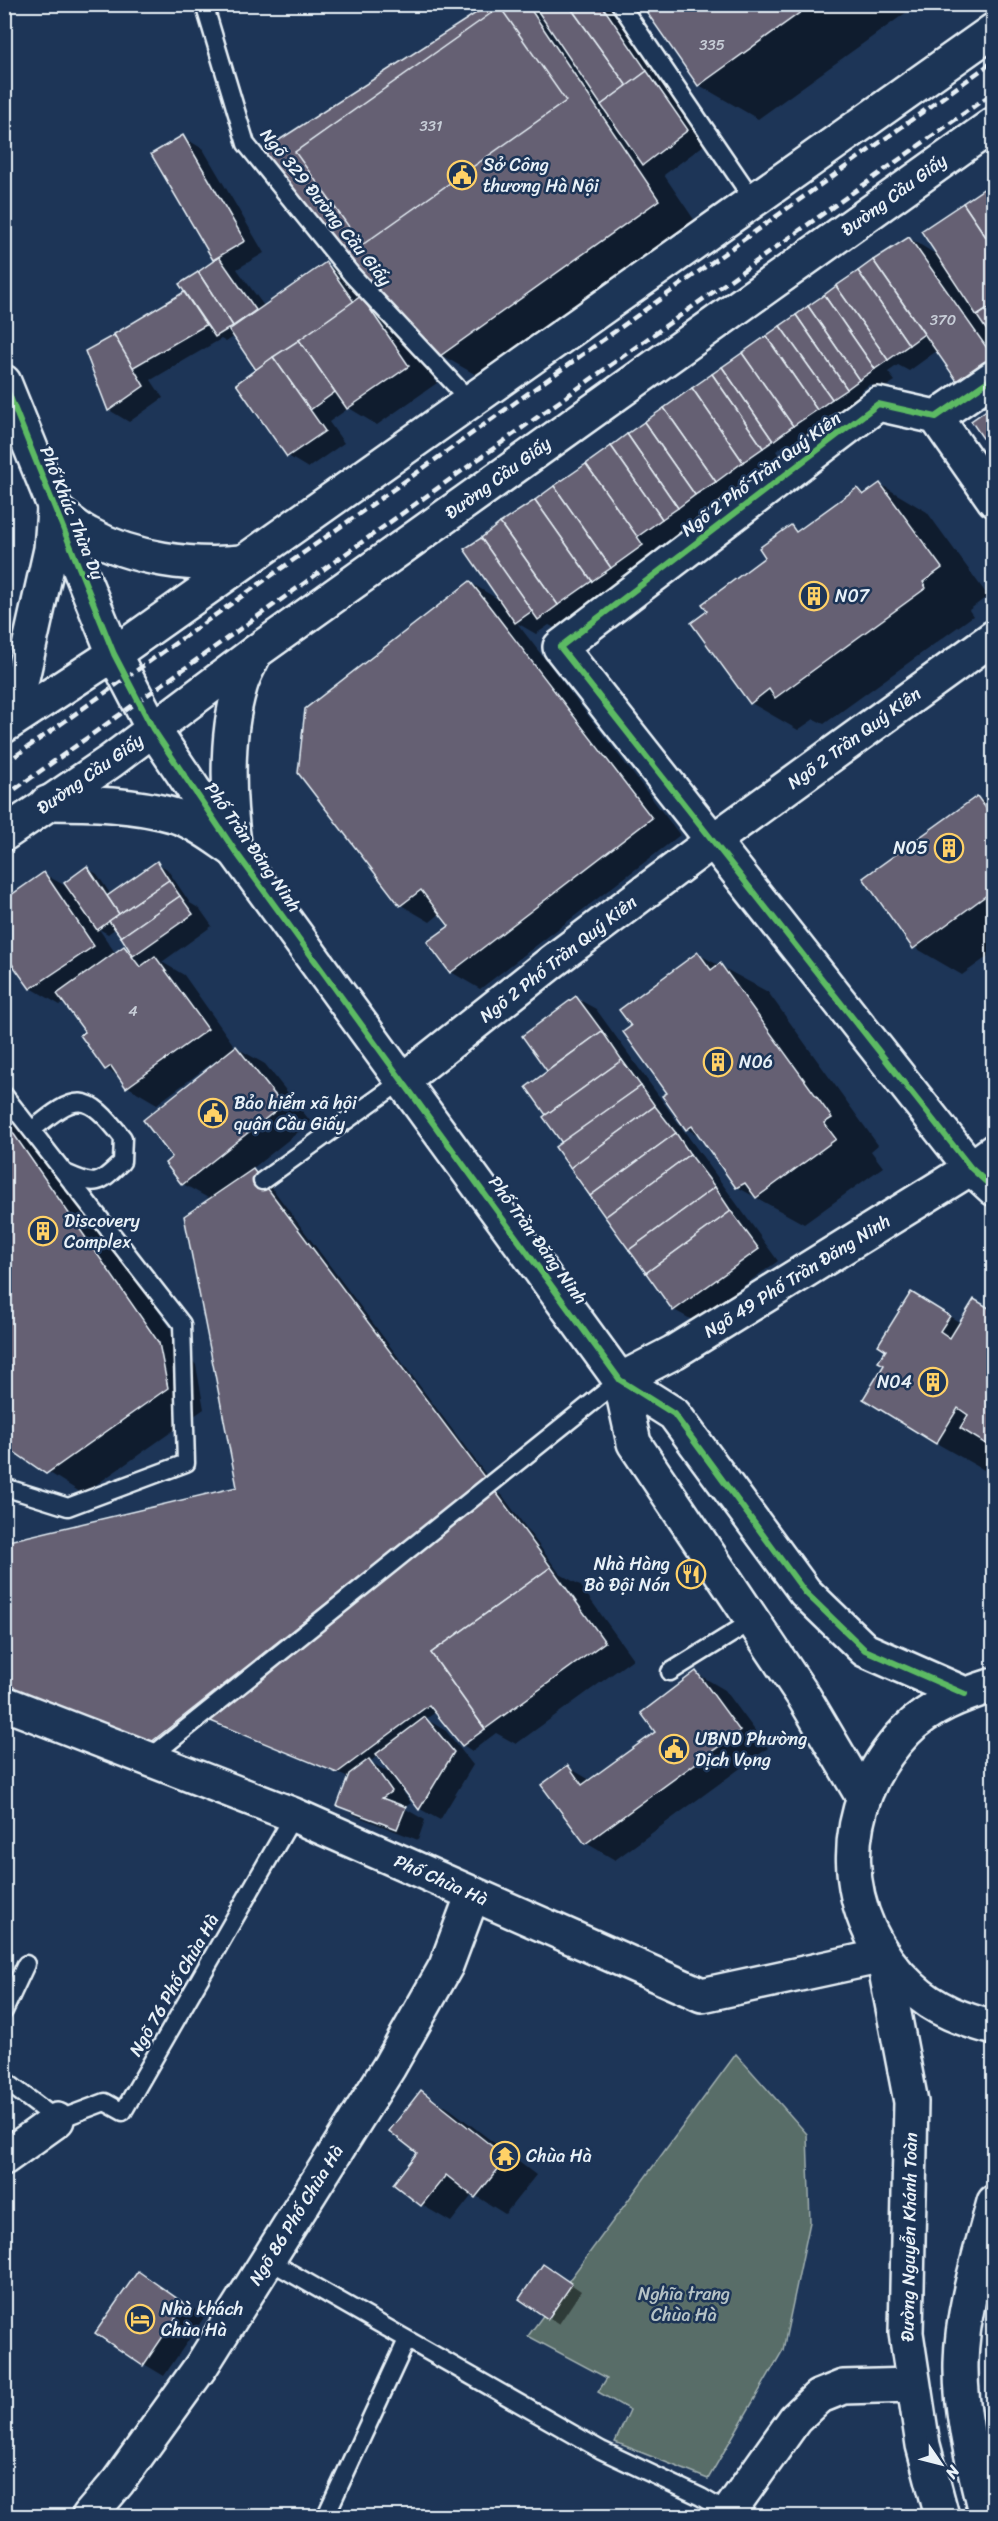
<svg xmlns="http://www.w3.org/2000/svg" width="998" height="2521" viewBox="0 0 998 2521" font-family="Sriracha,sans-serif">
	<rect width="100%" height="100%" fill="#1d3557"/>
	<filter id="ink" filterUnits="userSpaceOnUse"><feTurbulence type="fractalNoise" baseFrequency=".0167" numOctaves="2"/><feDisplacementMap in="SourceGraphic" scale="12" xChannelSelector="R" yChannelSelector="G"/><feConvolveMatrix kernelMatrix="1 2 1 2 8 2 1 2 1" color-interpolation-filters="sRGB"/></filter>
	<g filter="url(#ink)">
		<polygon fill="#596d68" stroke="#a0afb0" stroke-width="1.5" points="736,2054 807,2134 810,2222 783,2350 708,2479 615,2442 630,2410 598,2392 607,2378 528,2336"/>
		<g fill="#0007" fill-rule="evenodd">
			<polygon points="493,4 612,4 708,142 664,175 695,221 478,376 441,355"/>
			<polygon points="643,4 918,4 758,119 699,85"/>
			<polygon points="183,137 203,149 264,253 237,269 264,306 326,264 346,276 362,299 390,315 437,383 377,425 349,408 329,422 344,443 308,468 288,456 238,384 258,370 235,336 226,342 221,339 151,380 163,398 129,422 109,410 87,352 186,293 217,261 214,259"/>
			<polygon points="994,184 994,397 938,350 909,371 898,365 888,372 895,381 881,390 870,384 860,392 866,401 795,451 784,445 776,451 782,460 656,549 662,557 559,630 549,625 536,634 517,623 680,835 480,989 451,972 451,926 441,913 430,922 401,905 471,583 501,601 874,262 909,238 939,256"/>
			<polygon points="880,484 927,512 988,596 969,610 973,616 824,724 814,719 798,730 751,703 767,557 791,527 799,532 857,489 866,494"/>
			<polygon points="4,569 13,590 9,630 4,638"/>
			<polygon points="977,797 994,807 994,952 962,975 914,947"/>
			<path d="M157 863 167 869 190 903 200 909 212 926 162 962 184 975 235 1047 265 1064 311 1122 252 1169 263 1176 493 1484 492 1489 502 1495 560 1574 580 1585 633 1659 516 1744 496 1733 472 1751 463 1745 436 1712 426 1719 446 1731 473 1765 440 1820 420 1809 397 1779 395 1780 411 1803 404 1808 425 1820 418 1840 359 1817 339 1806 349 1778 208 1720 161 1748 4 1685 239 1488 210 1199 183 1184 174 1157 217 1063 215 1061 157 1104 128 1087 121 1077 106 1069 87 1032 65 1002 60 1005 31 988 44 874 71 889 87 868 97 874 111 895ZM116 928 133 953 124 947 116 954 99 929 108 934ZM378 1755 395 1776 370 1762Z"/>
			<polygon points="698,954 768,992 878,1145 871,1151 883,1167 804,1224 737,1187 703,1138 687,1129 669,1093"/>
			<polygon points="576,998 596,1009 778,1261 694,1321 674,1310 564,1143 548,1115 549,1071 524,1036"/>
			<polygon points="4,1091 196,1365 204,1409 83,1494 4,1444"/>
			<polygon points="911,1294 961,1323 994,1312 994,1454 984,1470 936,1443 886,1365 888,1349"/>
			<polygon points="696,1673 725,1690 768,1748 615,1860 586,1843 568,1767 590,1780 657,1732"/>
			<polygon points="421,2092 450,2109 536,2175 505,2214 473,2194 451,2222 422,2205 395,2183 420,2153"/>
			<polygon points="553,2272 581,2291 559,2324 521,2299"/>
			<polygon points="138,2273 205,2316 164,2376 144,2364"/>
		</g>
		<g fill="#656073" stroke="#e8f1f8" stroke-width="1.5">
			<polygon points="490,4 527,4 659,200 440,356 358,270 262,151"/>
			<polygon points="533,4 568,4 627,86 601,105"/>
			<polygon points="568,4 601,4 647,71 627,86"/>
			<polygon points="641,4 812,4 698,86"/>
			<polygon points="500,7 566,101 362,245 295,152"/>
			<polygon points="647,71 688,130 643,165 601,105"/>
			<polygon points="183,135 245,241 213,260 151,154"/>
			<polygon points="994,182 994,249 963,203"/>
			<polygon points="963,203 994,249 994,305 977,316 921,231"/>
			<polygon points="909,237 994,358 959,384 873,260"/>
			<polygon points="219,257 256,310 233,326 198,272"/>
			<polygon points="873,260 924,334 909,345 858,271"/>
			<polygon points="326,262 354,302 256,370 229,330"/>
			<polygon points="858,271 909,345 888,360 836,286"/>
			<polygon points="198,272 233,326 215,337 179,284"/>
			<polygon points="836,286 888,360 875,369 824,295"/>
			<polygon points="184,292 206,325 132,368 114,334"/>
			<polygon points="824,295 875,369 859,380 808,306"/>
			<polygon points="361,296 409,366 347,409 299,340"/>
			<polygon points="994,305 994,341 977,316"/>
			<polygon points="808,306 859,380 847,389 796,315"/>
			<polygon points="796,315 847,389 832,399 780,326"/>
			<polygon points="780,326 832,399 817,410 766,336"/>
			<polygon points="114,335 144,386 108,411 85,351"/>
			<polygon points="766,336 817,410 793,426 742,353"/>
			<polygon points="299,340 335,392 310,410 273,357"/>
			<polygon points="742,353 793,426 773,441 722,367"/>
			<polygon points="273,357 325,431 287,457 236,384"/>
			<polygon points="722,367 773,441 763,448 712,374"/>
			<polygon points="712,374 763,448 743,462 692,388"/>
			<polygon points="692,388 743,462 716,482 664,408"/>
			<polygon points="994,405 994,454 971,421"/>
			<polygon points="664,408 716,482 695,495 644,422"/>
			<polygon points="644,422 695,495 678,508 627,434"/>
			<polygon points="627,434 678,508 662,519 611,446"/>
			<polygon points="611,446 662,519 637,537 586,464"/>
			<polygon points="586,464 643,545 611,568 554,486"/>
			<polygon points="880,483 942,568 923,582 926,588 775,698 769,689 750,704 691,623 707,611 702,604 765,557 759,548 791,525 796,532 857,488 863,495"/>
			<polygon points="554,486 611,568 592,581 535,500"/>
			<polygon points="535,500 592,581 558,605 500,523"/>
			<polygon points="500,523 558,605 538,620 481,538"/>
			<polygon points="481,538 532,611 515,623 464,549"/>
			<polygon points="470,581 652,818 450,973 427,942 449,926 421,890 400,906 298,773 305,709"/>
			<polygon points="977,796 994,819 994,904 987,895 913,949 863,878"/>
			<polygon points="157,861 169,880 119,914 107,896"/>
			<polygon points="87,866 119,914 97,930 64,883"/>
			<polygon points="44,872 94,946 30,989 4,953 4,900"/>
			<polygon points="169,880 180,896 121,937 109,921"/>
			<polygon points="180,896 193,914 133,956 121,937"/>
			<polygon points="124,946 140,967 155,956 208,1029 126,1088 111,1066 105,1070 80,1035 85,1032 57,994"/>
			<polygon points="698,952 711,970 720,963 832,1118 824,1123 836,1139 756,1198 745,1183 736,1188 692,1126 686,1130 662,1096 667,1093 623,1032 631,1026 619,1010"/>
			<polygon points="576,996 602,1031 547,1071 522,1036"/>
			<polygon points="602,1031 622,1060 546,1115 526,1087"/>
			<polygon points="236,1046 283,1105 182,1185 165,1163 172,1157 143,1120"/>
			<polygon points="622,1060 641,1086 562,1143 543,1117"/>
			<polygon points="641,1086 655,1106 570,1168 555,1147"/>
			<polygon points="655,1106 676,1133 590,1196 570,1168"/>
			<polygon points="4,1120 159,1343 168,1388 46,1474 4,1445"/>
			<polygon points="676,1133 690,1154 605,1217 590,1196"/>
			<polygon points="690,1154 715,1187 629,1250 605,1217"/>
			<polygon points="253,1169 485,1478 150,1743 4,1685 4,1542 237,1487 184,1216"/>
			<polygon points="715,1187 731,1211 646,1273 629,1250"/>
			<polygon points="731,1211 759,1249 673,1311 646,1273"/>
			<polygon points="911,1292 950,1316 940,1331 950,1338 974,1299 994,1311 994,1449 960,1428 968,1415 958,1408 936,1444 863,1399 884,1365 878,1362 886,1350 878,1345"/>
			<polygon points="492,1487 551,1567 431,1653 485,1729 462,1746 429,1705 337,1773 196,1715"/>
			<polygon points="551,1567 605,1642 485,1729 431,1653"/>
			<polygon points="696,1671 740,1731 585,1844 541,1785 568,1765 582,1785 655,1732 641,1713"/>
			<polygon points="425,1717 454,1752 419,1810 376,1754"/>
			<polygon points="369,1759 392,1791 382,1798 406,1807 397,1829 337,1806 349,1774"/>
			<polygon points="421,2090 507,2158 475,2198 446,2175 421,2206 393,2184 417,2153 389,2131"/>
			<polygon points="543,2264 572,2284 548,2319 519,2299"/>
			<polygon points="138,2271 185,2304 143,2366 95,2333"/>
		</g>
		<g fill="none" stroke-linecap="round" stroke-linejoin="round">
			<g stroke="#e8f1f8" stroke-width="21">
				<g id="lane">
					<polyline points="204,4 246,144 352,275 471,402"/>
					<polyline points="620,4 754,201"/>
					<polyline points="4,1095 182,1324 186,1463 68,1507 4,1487"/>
					<path d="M32 1130C77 1093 86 1091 123 1138L122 1162C99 1184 97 1187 68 1174"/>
					<polyline points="262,1181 403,1080"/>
					<polyline points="670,1672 754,1620"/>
					<polyline points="148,1759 620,1380"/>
					<polyline points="4,2011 26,1964"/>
					<polyline points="4,2080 57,2120 105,2102 123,2112 294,1815"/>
					<polyline points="268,2260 601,2450 701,2497 728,2513"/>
					<polyline points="336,2516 327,2513 407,2340"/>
				</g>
			</g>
			<g stroke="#e8f1f8" stroke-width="38">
				<g id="street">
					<polyline points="994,377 936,417 878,404 560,647 971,1168 994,1189"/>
					<polyline points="936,417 994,500"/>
					<polyline points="403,1080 553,961 714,840 994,637"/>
					<polyline points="620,1380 674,1352 971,1168 994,1151"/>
					<polyline points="4,1703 294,1815 702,1995 883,1956"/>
					<polyline points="4,2158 57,2120"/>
					<polyline points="89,2516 118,2482 202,2365 389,2067 446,1966 473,1894"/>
					<polyline points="726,2516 795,2419 818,2397 843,2387 912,2385"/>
				</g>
			</g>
			<g stroke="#e8f1f8" stroke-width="38">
				<g id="secondary">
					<polyline points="4,382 114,654 153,729 235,851 620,1380 674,1414 805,1592 865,1650 965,1694"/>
					<polyline points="620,1380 634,1443 804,1697 863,1797"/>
					<path d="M994 1685C962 1695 929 1707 906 1731 834 1806 836 1918 912 1988 935 2010 964 2020 994 2028"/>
					<polyline points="883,1956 911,2102 906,2333 923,2445 942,2516"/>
					<path d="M986 2516C974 2467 960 2415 961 2363 962 2308 980 2255 994 2202"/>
				</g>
			</g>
			<g stroke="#e8f1f8" stroke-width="38">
				<g id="primary">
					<path d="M54 509C65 517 76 528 88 534 133 559 192 567 242 562"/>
					<polyline points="4,720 15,702 21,683 51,549 54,509"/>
					<polyline points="4,726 114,654 994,30"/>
					<path d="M47 803C88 803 136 804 176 816 197 823 217 839 235 851"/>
					<polyline points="4,834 111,761 257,651 994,124"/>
					<path d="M235 851C228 800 225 737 240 687 243 675 250 664 255 653"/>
				</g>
			</g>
			<use href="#lane" stroke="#1d3557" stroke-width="16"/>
			<use href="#street" stroke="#1d3557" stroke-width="33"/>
			<use href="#secondary" stroke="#1d3557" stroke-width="33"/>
			<use href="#primary" stroke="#1d3557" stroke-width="33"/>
			<g stroke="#e8f1f8" stroke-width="4.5" stroke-dasharray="9 4.5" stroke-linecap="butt">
				<polyline points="4,764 394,489 994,61"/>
				<polyline points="4,797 994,92"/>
			</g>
			<g stroke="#1d3557" stroke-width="10">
				<g id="cycleway">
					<polyline points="994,377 936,417 878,404 560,647 971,1168 994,1189"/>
					<polyline points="4,382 114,654 153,729 235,851 620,1380 674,1414 805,1592 865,1650 965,1694"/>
				</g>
			</g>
			<use href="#cycleway" stroke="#5cba63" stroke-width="6"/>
		</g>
	</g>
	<defs>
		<g id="civic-ring" transform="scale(1.5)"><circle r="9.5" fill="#1d3557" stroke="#ffd166" stroke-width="1.5"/><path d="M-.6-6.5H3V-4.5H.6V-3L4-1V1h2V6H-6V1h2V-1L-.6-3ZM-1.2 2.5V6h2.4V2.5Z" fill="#ffd166"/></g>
		<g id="building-ring" transform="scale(1.5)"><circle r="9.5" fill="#1d3557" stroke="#ffd166" stroke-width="1.5"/><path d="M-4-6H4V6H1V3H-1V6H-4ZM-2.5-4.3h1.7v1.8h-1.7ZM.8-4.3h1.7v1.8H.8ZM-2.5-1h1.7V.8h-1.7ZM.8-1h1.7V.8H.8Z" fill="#ffd166"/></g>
		<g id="restaurant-ring" transform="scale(1.5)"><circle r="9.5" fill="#1d3557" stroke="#ffd166" stroke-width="1.5"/><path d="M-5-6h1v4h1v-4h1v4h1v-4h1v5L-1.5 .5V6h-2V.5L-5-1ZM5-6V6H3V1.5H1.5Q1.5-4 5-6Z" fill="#ffd166"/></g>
		<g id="temple-ring" transform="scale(1.5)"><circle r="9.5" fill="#1d3557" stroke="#ffd166" stroke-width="1.5"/><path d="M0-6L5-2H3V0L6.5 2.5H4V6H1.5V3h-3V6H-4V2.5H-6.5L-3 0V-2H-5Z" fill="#ffd166"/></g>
		<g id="hotel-ring" transform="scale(1.5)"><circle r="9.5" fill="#1d3557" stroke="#ffd166" stroke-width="1.5"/><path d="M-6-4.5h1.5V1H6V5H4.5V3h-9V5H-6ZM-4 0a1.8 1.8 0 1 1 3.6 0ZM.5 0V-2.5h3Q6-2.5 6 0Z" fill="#ffd166"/></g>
	</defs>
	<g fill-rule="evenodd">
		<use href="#civic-ring" x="462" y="175"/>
		<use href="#building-ring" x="814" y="596"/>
		<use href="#building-ring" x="949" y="848"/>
		<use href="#building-ring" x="718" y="1062"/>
		<use href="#civic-ring" x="213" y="1113"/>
		<use href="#building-ring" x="43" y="1231"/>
		<use href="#building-ring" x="933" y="1382"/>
		<use href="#restaurant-ring" x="691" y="1574"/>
		<use href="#civic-ring" x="674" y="1749"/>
		<use href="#temple-ring" x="505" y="2156"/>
		<use href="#hotel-ring" x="140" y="2319"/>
	</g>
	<g text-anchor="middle" stroke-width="5" stroke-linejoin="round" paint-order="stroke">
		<g font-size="15" fill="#c7cdd7">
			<text x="712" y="50">335</text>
			<text x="431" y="131">331</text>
			<text x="943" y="325">370</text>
			<text x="133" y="1016">4</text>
		</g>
		<g font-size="18" fill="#e8f1f8" stroke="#1d3557" text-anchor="start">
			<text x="483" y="171">Sở Công<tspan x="483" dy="21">thương Hà Nội</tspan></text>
			<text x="835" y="602">N07</text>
			<text x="928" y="854" text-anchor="end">N05</text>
			<text x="739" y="1068">N06</text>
			<text x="234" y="1109">Bảo hiểm xã hội<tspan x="234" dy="21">quận Cầu Giấy</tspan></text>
			<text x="64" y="1227">Discovery<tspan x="64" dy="21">Complex</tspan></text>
			<text x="912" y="1388" text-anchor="end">N04</text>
			<text x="670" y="1570" text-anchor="end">Nhà Hàng<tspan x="670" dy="21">Bò Đội Nón</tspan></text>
			<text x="695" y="1745">UBND Phường<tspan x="695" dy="21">Dịch Vọng</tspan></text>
			<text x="526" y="2162">Chùa Hà</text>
			<text x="161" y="2315">Nhà khách<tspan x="161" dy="21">Chùa Hà</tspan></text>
		</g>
		<g font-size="18" fill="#e8f1f8" stroke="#1d3557">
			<text transform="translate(894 195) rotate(-36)" y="6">Đường Cầu Giấy</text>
			<text transform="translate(326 207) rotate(51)" y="6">Ngõ 329 Đường Cầu Giấy</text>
			<text transform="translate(761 474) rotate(-37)" y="6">Ngõ 2 Phố Trần Quý Kiên</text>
			<text transform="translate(498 478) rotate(-36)" y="6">Đường Cầu Giấy</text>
			<text transform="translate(72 513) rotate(68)" y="6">Phố Khúc Thừa Dụ</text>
			<text transform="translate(854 738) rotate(-36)" y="6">Ngõ 2 Trần Quý Kiên</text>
			<text transform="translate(90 774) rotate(-35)" y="6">Đường Cầu Giấy</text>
			<text transform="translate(253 847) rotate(55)" y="6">Phố Trần Đăng Ninh</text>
			<text transform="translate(558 959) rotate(-38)" y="6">Ngõ 2 Phố Trần Quý Kiên</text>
			<text transform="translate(538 1240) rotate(54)" y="6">Phố Trần Đăng Ninh</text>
			<text transform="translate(797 1276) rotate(-32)" y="6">Ngõ 49 Phố Trần Đăng Ninh</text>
			<text transform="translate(441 1880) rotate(24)" y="6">Phố Chùa Hà</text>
			<text transform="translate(174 1985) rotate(-60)" y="6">Ngõ 76 Phố Chùa Hà</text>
			<text transform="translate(296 2215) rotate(-58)" y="6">Ngõ 86 Phố Chùa Hà</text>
			<text transform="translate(909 2237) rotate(-89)" y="6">Đường Nguyễn Khánh Toàn</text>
		</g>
		<g font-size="18" fill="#b6c3c6" stroke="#1d3557">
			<text x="684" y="2300">Nghĩa trang<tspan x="684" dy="21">Chùa Hà</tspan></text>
		</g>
	</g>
	<rect width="998" height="2521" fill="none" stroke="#1d3557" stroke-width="24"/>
	<rect x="12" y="12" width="974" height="2497" fill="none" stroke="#e8f1f8" stroke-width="2" filter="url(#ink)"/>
	<g transform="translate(941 2464) rotate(125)" stroke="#1d3557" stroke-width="4.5" paint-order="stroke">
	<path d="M0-4.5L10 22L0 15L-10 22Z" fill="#e8f1f8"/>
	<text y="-9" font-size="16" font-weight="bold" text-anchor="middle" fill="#e8f1f8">N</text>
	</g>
</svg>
